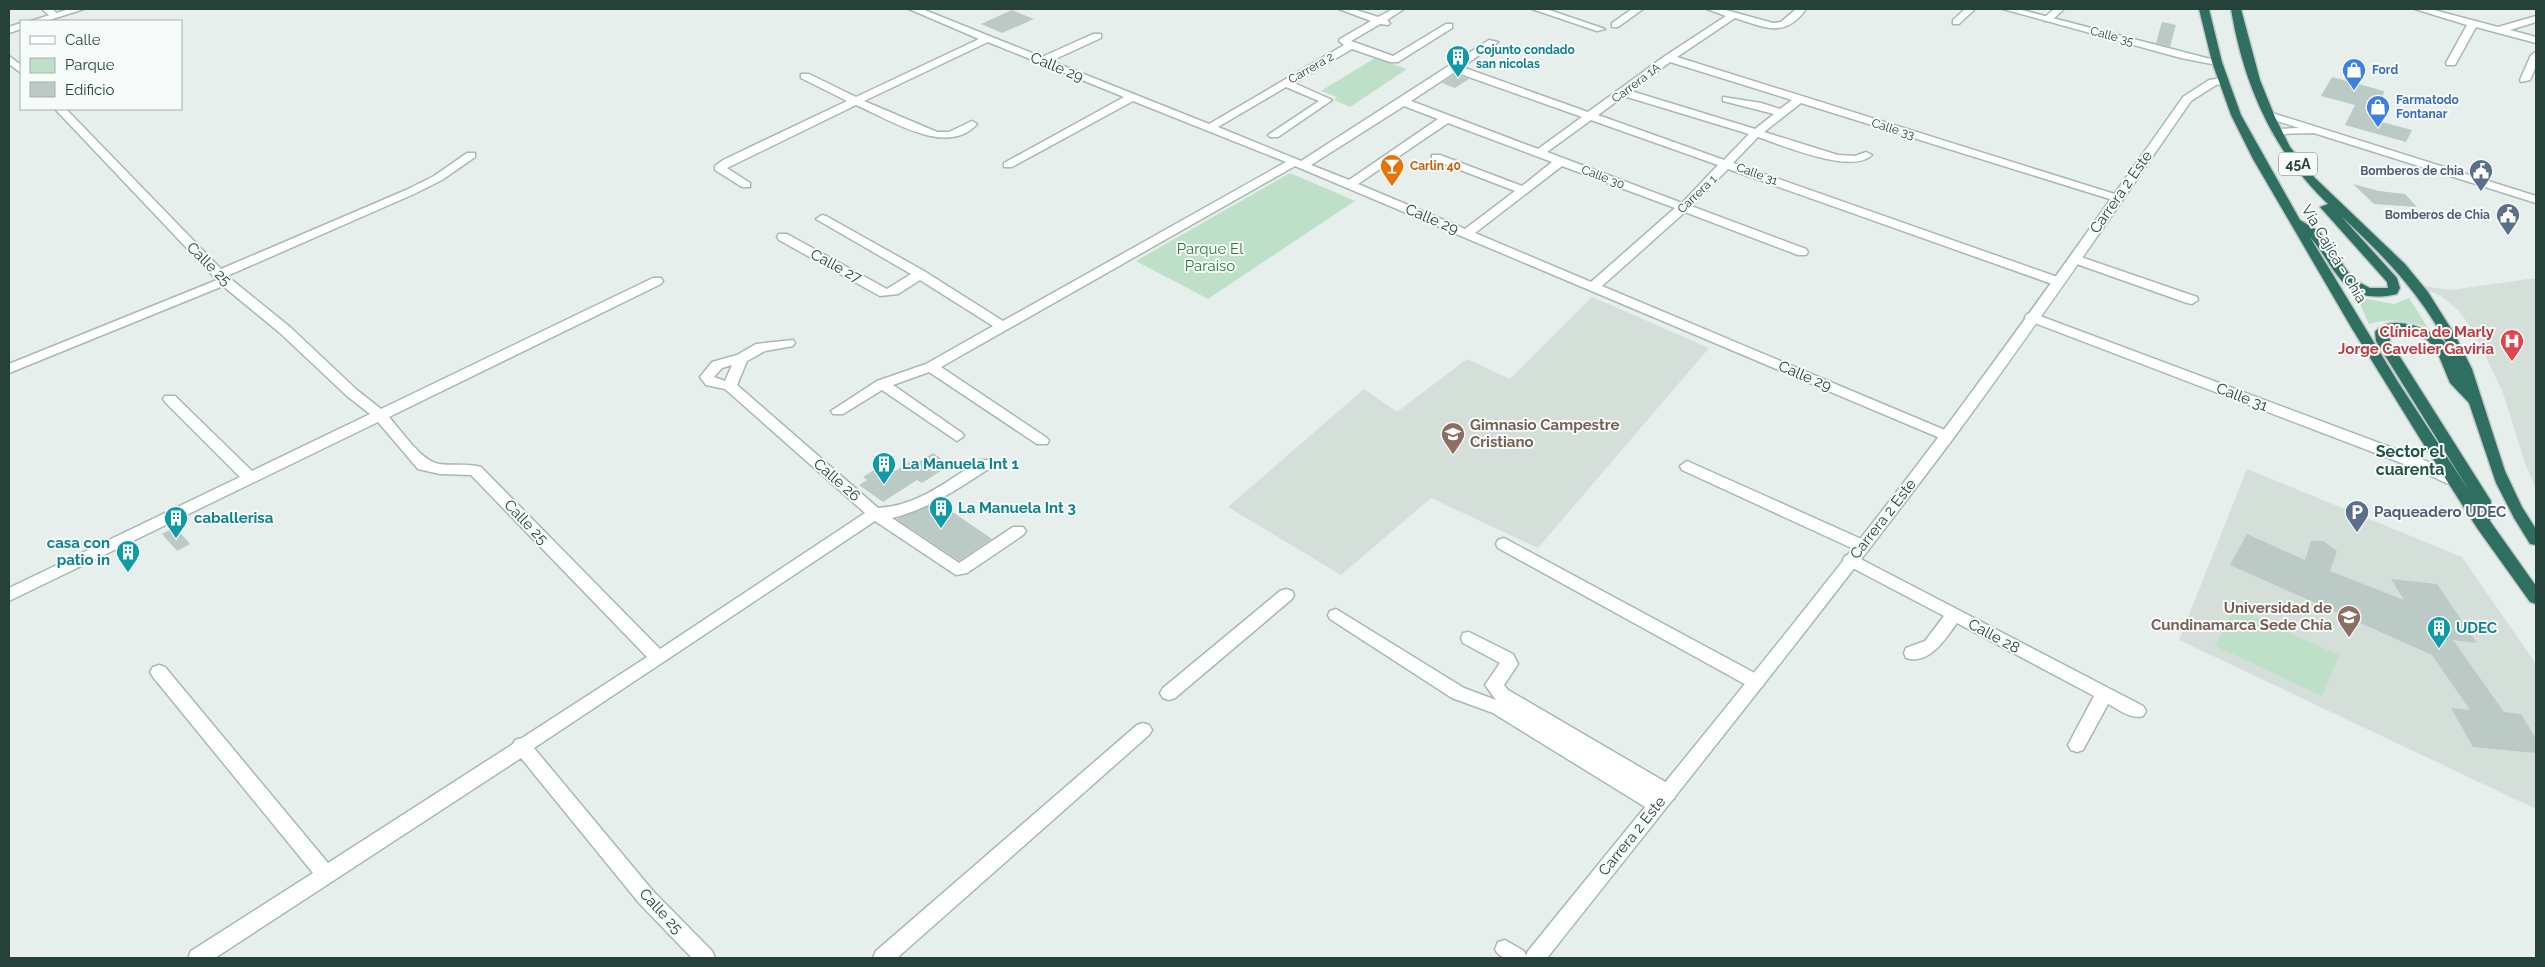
<svg xmlns="http://www.w3.org/2000/svg" width="2545" height="967" viewBox="0 0 2545 967" font-family="Raleway,sans-serif">
	<rect width="100%" height="100%" fill="#e6efeb"/>
	<g fill="#d4dfda">
		<polygon points="2536,278 2536,489 2525,463 2503,393 2474,331 2458,310 2441,296 2416,285 2451,290"/>
		<polygon points="1592,297 1709,348 1538,548 1431,498 1341,575 1228,507 1364,389 1397,412 1467,359 1510,379"/>
		<polygon points="2247,469 2462,557 2536,664 2536,809 2179,640"/>
	</g>
	<g fill="#bfe0c8">
		<polygon points="1375,58 1407,69 1350,107 1334,100 1337,97 1321,91"/>
		<polygon points="1290,173 1355,201 1208,299 1136,261"/>
		<path d="M2357 297 2394 304 2409 298 2428 328C2408 320 2389 318 2369 324Z"/>
		<polygon points="2235,608 2339,655 2322,696 2215,646"/>
	</g>
	<g fill="#bbcac4">
		<polygon points="1012,10 1034,19 1002,33 981,24"/>
		<polygon points="2162,22 2176,25 2170,47 2156,43"/>
		<polygon points="1455,74 1469,79 1455,88 1442,83"/>
		<polygon points="2332,77 2384,91 2378,121 2412,130 2406,142 2345,125 2355,105 2321,96"/>
		<polygon points="2353,184 2379,191 2405,194 2417,207 2374,204"/>
		<polygon points="933,453 950,465 922,483 917,480 883,502 859,485 867,480 863,477 874,470 877,472 884,467 892,473 914,459 919,462"/>
		<polygon points="938,502 992,539 959,561 896,519"/>
		<polygon points="175,527 190,544 177,551 162,534"/>
		<polygon points="2247,534 2305,560 2311,541 2323,541 2337,551 2330,571 2404,600 2391,579 2437,584 2477,643 2453,640 2504,712 2521,714 2536,739 2536,753 2473,747 2451,708 2470,710 2432,655 2230,565"/>
	</g>
	<g fill="none" stroke-linecap="round" stroke-linejoin="round">
		<g stroke="#a8b8b2" stroke-width="3">
			<g id="street">
				<polygon points="42,9 52,9 60,16 52,18"/>
				<path d="M909 9H922L1042 57 1093 34H1101V38L1051 61 1209 124 1344 45 1339 41 1340 39 1371 21 1339 9H1353L1378 17 1393 9H1404L1387 20 1390 23 1388 25 1380 24 1351 41 1393 56 1446 24H1452V28L1398 62H1390L1352 49 1294 83 1332 100 1278 137H1270L1268 135 1319 101 1286 87 1218 127 1301 161 1489 40 1498 42 1462 67 1588 112 1665 56 1726 16 1707 9H1722L1773 23 1781 22 1796 9H1806C1785 39 1764 27 1735 18L1677 57 2121 196 2123 198 2117 202 2113 200 1801 103 1764 132 1838 155 1855 156 1866 152 1872 155C1852 175 1782 145 1758 137L1733 163 2063 279 2065 282 2059 286 2055 285 1728 169 1691 206 1806 249 1808 252 1806 255H1798L1685 212 1602 286 1952 433 1954 436 1947 441 1295 166 941 367 1047 438 1049 441 1047 444H1037L929 372 893 385 962 433 964 436 957 441 882 390 843 414H833L831 411 877 381 926 364 993 326 920 280 898 294 880 296 779 240 777 237 779 234H787L887 289 911 274 816 219 822 215 826 216 924 271 1003 321 1286 162 1133 101 1012 167H1004V163L1124 97 988 42 864 101 937 132H949L972 121 977 124C947 158 889 119 856 105L727 168 750 183V187H742L715 170V166L723 160 847 101 801 78V74H809L856 97 979 39ZM1670 62 1792 100 1780 109 1761 103 1723 97V101L1774 114 1755 129 1631 91ZM1455 72 1582 117 1538 149 1411 101ZM1624 96 1749 134 1724 160 1598 115ZM1404 106 1438 119 1349 180 1311 165ZM1591 120 1718 165 1682 203 1547 152ZM1448 123 1552 162 1522 186 1440 155H1432V159L1515 191 1465 229 1358 184ZM1562 166 1675 208 1591 282 1475 233Z"/>
				<polygon points="1532,9 1546,9 1605,29 1597,31"/>
				<polygon points="1632,9 1643,9 1618,27 1612,27 1612,23"/>
				<polygon points="1965,9 1975,9 1959,24 1953,24 1953,20"/>
				<polygon points="2054,9 2064,9 2051,21 2045,21 2045,17"/>
				<polygon points="2415,9 2430,9 2498,27 2536,16 2536,22 2510,30 2536,37 2536,43 2476,27 2455,65 2447,65 2446,63 2467,25"/>
				<polygon points="2536,52 2536,66 2530,80 2521,82 2520,80 2531,55"/>
				<polygon points="9,56 21,65 21,73 9,64"/>
				<path d="M55 109H66L221 269 406 190 434 176 467 153H475V157L442 180 414 194 227 276 290 327 357 390 381 409 653 278H661L663 281 661 284 389 417C401 430 421 461 439 464 454 466 466 463 481 467L660 649 865 513 725 389 706 385 700 377 712 362 737 355 756 344 793 340 795 343 793 346 765 351 747 361 737 385 878 508C917 506 948 481 980 460H990L992 464 990 468C959 488 929 509 892 518L959 563 1013 527H1023L1026 531 1023 535 967 573 956 575 875 521 534 748 653 891 712 951 715 958H692L639 903 521 758 215 958H188L191 951 313 873 153 677 150 672 153 667 159 665 165 667 328 863 513 744 515 740 522 738 647 657 471 475 440 474 418 469 378 422 9 601V588L240 477 165 402 163 399 165 396H175L252 471 370 414 347 396 280 333 223 286 9 373V364L217 280ZM732 365 725 381 714 377 722 368Z"/>
				<polygon points="2269,112 2536,196 2536,203 2314,133 2273,134 2272,132 2277,129 2299,128 2265,117 2265,113"/>
				<polygon points="2075,255 2197,297 2198,300 2192,304 2187,303 2071,262 2069,259 2071,256"/>
				<polygon points="2032,313 2422,459 2456,475 2458,479 2456,483 2446,483 2412,467 2027,320 2025,317 2027,314"/>
				<polygon points="1687,461 1868,542 1870,546 1868,550 1856,550 1682,470 1680,466"/>
				<polygon points="1504,538 1762,677 1765,682 1762,687 1756,689 1750,687 1498,548 1496,544 1498,540"/>
				<path d="M1851 554 2143 706 2146 711 2143 716C2131 720 2118 709 2108 704L2083 750 2077 752 2071 750 2068 745 2094 696 1957 623C1945 639 1930 665 1906 658L1904 653 1906 648 1925 641 1944 616 1845 564 1843 560 1845 556Z"/>
				<polygon points="1286,589 1292,591 1294,595 1292,599 1175,698 1169,700 1163,698 1160,693 1163,688 1280,591"/>
				<polygon points="1336,609 1464,688 1496,700 1485,685 1500,663 1463,643 1461,638 1463,633 1469,632 1513,654 1518,664 1504,685 1508,690 1674,787 1676,793 1674,799 1664,800 1666,804 1664,810 1657,812 1650,810 1493,713 1452,698 1330,619 1328,615 1330,611"/>
				<polygon points="1143,723 1149,725 1152,730 1149,735 897,958 873,958 876,951 1137,725"/>
				<path d="M1505 940 1524 951 1527 958C1514 958 1501 962 1495 949L1498 942Z"/>
			</g>
		</g>
		<g stroke="#a4bbb3" stroke-width="3">
			<g id="secondary">
				<polygon points="69,9 84,9 46,21 31,21"/>
				<polygon points="2003,9 2018,9 2222,62 2217,65 2181,58"/>
				<polygon points="21,23 21,29 9,33 9,27"/>
				<path d="M2224 78 2228 79V83L2216 85 2191 101C2112 215 2034 329 1952 440 1820 616 1683 786 1547 958H1525L1528 951C1667 779 1810 608 1943 431 2025 321 2104 209 2183 97L2209 80Z"/>
			</g>
		</g>
		<g stroke="#c2cac8" stroke-width="3">
			<path id="highway" d="M2199 9H2209L2222 62 2241 115 2300 220 2320 232 2353 279 2370 288H2388L2387 282 2320 207 2328 204C2273 152 2243 83 2231 9H2241L2260 80 2275 117 2290 147 2315 178 2405 264 2428 292 2455 335 2472 369 2505 471 2522 507 2536 529V545L2530 544 2514 518 2496 483 2469 403 2450 383 2436 349 2426 339 2411 333 2397 331 2389 334 2390 341 2491 501 2490 521 2536 586V604L2530 602 2477 528 2419 437 2351 327 2253 159 2231 115 2212 62ZM2341 216C2383 255 2420 293 2447 344 2433 329 2391 312 2375 332L2376 341 2470 492 2398 382 2310 237C2337 268 2342 307 2397 294L2400 288 2397 278Z"/>
		</g>
		<use href="#street" fill="#fff" fill-rule="evenodd"/>
		<use href="#secondary" fill="#fff" fill-rule="evenodd"/>
		<use href="#highway" fill="#2f6f62" fill-rule="evenodd"/>
	</g>
	<defs>
		<g id="building-pin" transform="scale(1.25)"><path d="M0 17L-7.5 6A9.5 9.5 0 1 1 7.5 6Z" fill="#0f9aa8" stroke="#f7fbf9"/><path d="M-4-6H4V6H1V3H-1V6H-4ZM-2.5-4.3h1.7v1.8h-1.7ZM.8-4.3h1.7v1.8H.8ZM-2.5-1h1.7V.8h-1.7ZM.8-1h1.7V.8H.8Z" fill="#fff"/></g>
		<g id="shop-pin" transform="scale(1.25)"><path d="M0 17L-7.5 6A9.5 9.5 0 1 1 7.5 6Z" fill="#3f7fe0" stroke="#f7fbf9"/><path d="M-5-2.5h2.3a2.7 3.5 0 0 1 5.4 0H5L5.5 6h-11ZM-1.5-2.5h3a1.5 2.3 0 0 0-3 0Z" fill="#fff"/></g>
		<g id="bar-pin" transform="scale(1.25)"><path d="M0 17L-7.5 6A9.5 9.5 0 1 1 7.5 6Z" fill="#e8710a" stroke="#f7fbf9"/><path d="M-6-5H6L.8 .8V4.5H3.5V6h-7V4.5H-.8V.8Z" fill="#fff"/></g>
		<g id="civic-pin" transform="scale(1.25)"><path d="M0 17L-7.5 6A9.5 9.5 0 1 1 7.5 6Z" fill="#5c6f8a" stroke="#f7fbf9"/><path d="M-.6-6.5H3V-4.5H.6V-3L4-1V1h2V6H-6V1h2V-1L-.6-3ZM-1.2 2.5V6h2.4V2.5Z" fill="#fff"/></g>
		<g id="hospital-pin" transform="scale(1.25)"><path d="M0 17L-7.5 6A9.5 9.5 0 1 1 7.5 6Z" fill="#e0444e" stroke="#f7fbf9"/><path d="M-5-5h3v3.5h4V-5h3V5h-3V1.5h-4V5h-3Z" fill="#fff"/></g>
		<g id="school-pin" transform="scale(1.25)"><path d="M0 17L-7.5 6A9.5 9.5 0 1 1 7.5 6Z" fill="#8d6e63" stroke="#f7fbf9"/><path d="M0-5L7-2L0 1L-7-2ZM-4 1L0 2.5L4 1V4Q0 6-4 4Z" fill="#fff"/></g>
		<g id="parking-pin" transform="scale(1.25)"><path d="M0 17L-7.5 6A9.5 9.5 0 1 1 7.5 6Z" fill="#5c6f8a" stroke="#f7fbf9"/><path d="M-3.5-5.5H1a3.5 3.5 0 0 1 0 7H-1V5.5H-3.5ZM-1-3.4V-.6H.8a1.4 1.4 0 0 0 0-2.8Z" fill="#fff"/></g>
		<g id="university-pin" transform="scale(1.25)"><path d="M0 17L-7.5 6A9.5 9.5 0 1 1 7.5 6Z" fill="#8d6e63" stroke="#f7fbf9"/><path d="M0-5L7-2L0 1L-7-2ZM-4 1L0 2.5L4 1V4Q0 6-4 4Z" fill="#fff"/></g>
	</defs>
	<g fill-rule="evenodd">
		<use href="#building-pin" x="1458" y="57"/>
		<use href="#shop-pin" x="2354" y="70"/>
		<use href="#shop-pin" x="2378" y="107"/>
		<use href="#bar-pin" x="1392" y="166"/>
		<use href="#civic-pin" x="2481" y="171"/>
		<use href="#civic-pin" x="2508" y="215"/>
		<use href="#hospital-pin" x="2512" y="341"/>
		<use href="#school-pin" x="1453" y="434"/>
		<use href="#building-pin" x="884" y="464"/>
		<use href="#building-pin" x="941" y="508"/>
		<use href="#parking-pin" x="2357" y="512"/>
		<use href="#building-pin" x="176" y="518"/>
		<use href="#building-pin" x="128" y="552"/>
		<use href="#university-pin" x="2349" y="617"/>
		<use href="#building-pin" x="2439" y="628"/>
	</g>
	<g text-anchor="middle" stroke-width="4" stroke-linejoin="round" paint-order="stroke">
		<g font-size="12" fill="#24423a" stroke="#f7fbf9">
			<text transform="translate(2112 36) rotate(15)" y="4">Calle 35</text>
			<text transform="translate(1311 68) rotate(-30)" y="4">Carrera 2</text>
			<text transform="translate(1636 83) rotate(-37)" y="4">Carrera 1A</text>
			<text transform="translate(1893 129) rotate(17)" y="4">Calle 33</text>
			<text transform="translate(1757 174) rotate(20)" y="4">Calle 31</text>
			<text transform="translate(1603 177) rotate(21)" y="4">Calle 30</text>
			<text transform="translate(1697 194) rotate(-44)" y="4">Carrera 1</text>
		</g>
		<g font-size="12" font-weight="bold" fill="#0d838f" stroke="#f7fbf9" text-anchor="start">
			<text x="1476" y="54">Cojunto condado<tspan x="1476" dy="14">san nicolas</tspan></text>
		</g>
		<g font-size="12" font-weight="bold" fill="#366cbe" stroke="#f7fbf9" text-anchor="start">
			<text x="2372" y="74">Ford</text>
			<text x="2396" y="104">Farmatodo<tspan x="2396" dy="14">Fontanar</tspan></text>
		</g>
		<g font-size="12" font-weight="bold" fill="#c56008" stroke="#f7fbf9" text-anchor="start">
			<text x="1410" y="170">Carlin 40</text>
		</g>
		<g font-size="12" font-weight="bold" fill="#4e5e75" stroke="#f7fbf9" text-anchor="end">
			<text x="2464" y="175">Bomberos de chia</text>
			<text x="2490" y="219">Bomberos de Chia</text>
		</g>
		<rect fill="#f7fbf9" stroke="#637a73" stroke-width="1" x="2279" y="152.5" width="38" height="23" rx="4"/>
		<g font-size="14" font-weight="bold" fill="#24423a">
			<text x="2298" y="169">45A</text>
		</g>
		<g font-size="15" fill="#24423a" stroke="#f7fbf9">
			<text transform="translate(1057 67) rotate(22)" y="5">Calle 29</text>
			<text transform="translate(2121 192) rotate(-55)" y="5">Carrera 2 Este</text>
			<text transform="translate(1432 219) rotate(23)" y="5">Calle 29</text>
			<text transform="translate(2334 254) rotate(59)" y="5">Vía Cajicá - Chía</text>
			<text transform="translate(209 264) rotate(44)" y="5">Calle 25</text>
			<text transform="translate(836 266) rotate(28)" y="5">Calle 27</text>
			<text transform="translate(1805 376) rotate(23)" y="5">Calle 29</text>
			<text transform="translate(2242 397) rotate(21)" y="5">Calle 31</text>
			<text transform="translate(837 480) rotate(41)" y="5">Calle 26</text>
			<text transform="translate(1883 519) rotate(-52)" y="5">Carrera 2 Este</text>
			<text transform="translate(526 522) rotate(46)" y="5">Calle 25</text>
			<text transform="translate(1994 636) rotate(28)" y="5">Calle 28</text>
			<text transform="translate(1632 836) rotate(-51)" y="5">Carrera 2 Este</text>
			<text transform="translate(661 911) rotate(47)" y="5">Calle 25</text>
		</g>
		<g font-size="15" fill="#2d7a4b" stroke="#f7fbf9">
			<text x="1210" y="254">Parque El<tspan x="1210" dy="17">Paraiso</tspan></text>
		</g>
		<g font-size="15" font-weight="bold" fill="#be3a42" stroke="#f7fbf9" text-anchor="end">
			<text x="2494" y="337">Clínica de Marly<tspan x="2494" dy="17">Jorge Cavelier Gaviria</tspan></text>
		</g>
		<g font-size="15" font-weight="bold" fill="#785e54" stroke="#f7fbf9" text-anchor="start">
			<text x="1470" y="430">Gimnasio Campestre<tspan x="1470" dy="17">Cristiano</tspan></text>
			<text x="2332" y="613" text-anchor="end">Universidad de<tspan x="2332" dy="17">Cundinamarca Sede Chía</tspan></text>
		</g>
		<g font-size="15" font-weight="bold" fill="#0d838f" stroke="#f7fbf9" text-anchor="start">
			<text x="902" y="469">La Manuela Int 1</text>
			<text x="958" y="513">La Manuela Int 3</text>
			<text x="194" y="523">caballerisa</text>
			<text x="110" y="548" text-anchor="end">casa con<tspan x="110" dy="17">patio in</tspan></text>
			<text x="2456" y="633">UDEC</text>
		</g>
		<g font-size="15" font-weight="bold" fill="#4e5e75" stroke="#f7fbf9" text-anchor="start">
			<text x="2374" y="517">Paqueadero UDEC</text>
		</g>
		<g font-size="16" font-weight="bold" fill="#1f5548" stroke="#f7fbf9">
			<text x="2410" y="457">Sector el<tspan x="2410" dy="18">cuarenta</tspan></text>
		</g>
	</g>
	<rect width="2545" height="967" fill="none" stroke="#24423a" stroke-width="20"/>
	<rect x="20" y="20" width="162" height="90" fill="#f7fbf9" stroke="#a3b1ad"/>
	<rect x="30" y="36" width="25" height="8" fill="#ffffff" stroke="#a3b1ad"/>
	<text x="65" y="45" font-size="15" fill="#24423a">Calle</text>
	<rect x="30" y="58" width="25" height="15" fill="#bfe0c8" stroke="#a3b1ad"/>
	<text x="65" y="70" font-size="15" fill="#24423a">Parque</text>
	<rect x="30" y="82" width="25" height="15" fill="#bbcac4" stroke="#a3b1ad"/>
	<text x="65" y="95" font-size="15" fill="#24423a">Edificio</text>
</svg>
